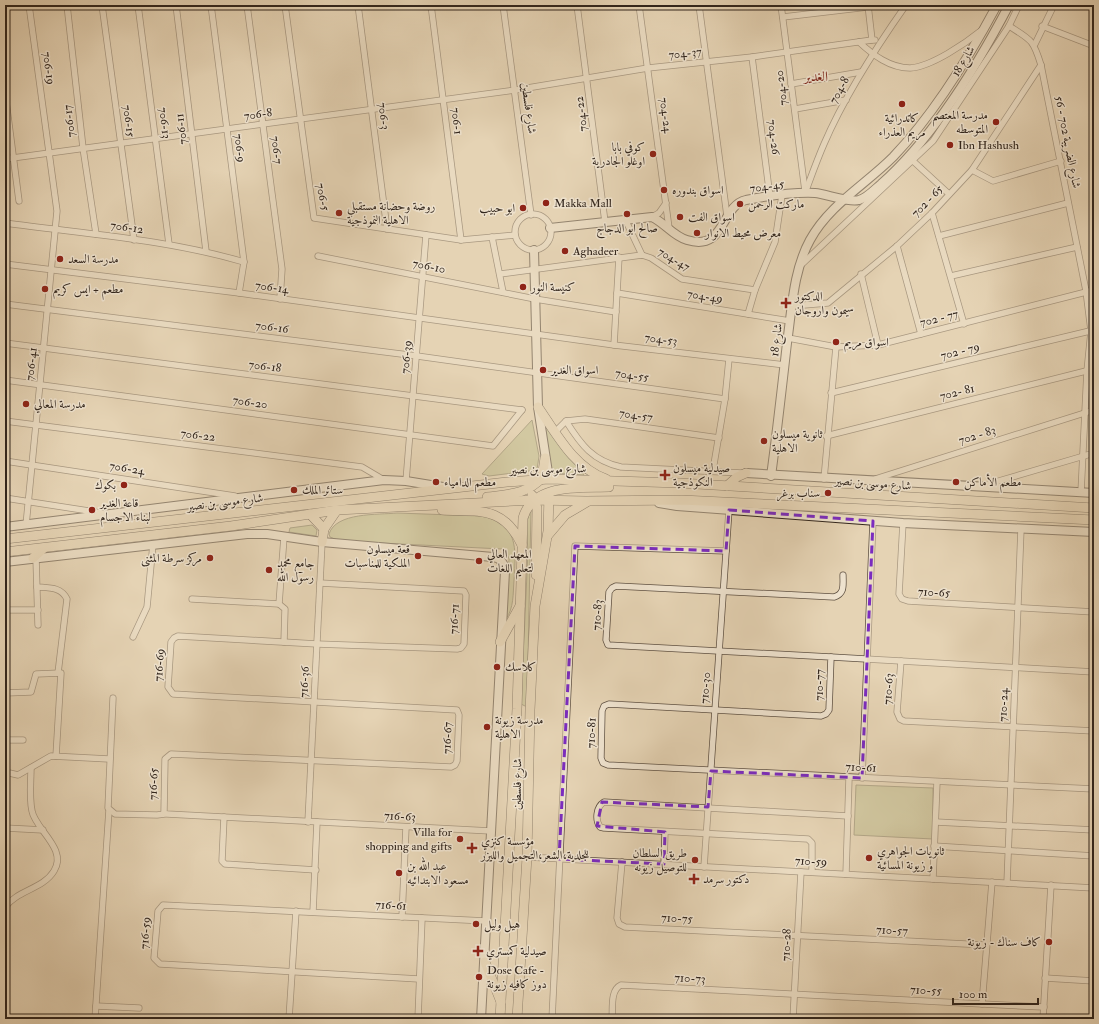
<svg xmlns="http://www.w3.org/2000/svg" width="1099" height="1024" viewBox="0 0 1099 1024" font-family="'IM FELL Double Pica',Amiri,serif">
	<rect width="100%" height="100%" fill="#e5d3b4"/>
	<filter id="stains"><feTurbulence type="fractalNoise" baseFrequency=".005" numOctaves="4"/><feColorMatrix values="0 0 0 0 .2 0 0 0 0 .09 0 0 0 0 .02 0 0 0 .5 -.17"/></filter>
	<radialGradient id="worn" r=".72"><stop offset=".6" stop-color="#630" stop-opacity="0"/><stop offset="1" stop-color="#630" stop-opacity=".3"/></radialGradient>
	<g fill="#babb89" stroke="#767053">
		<polygon points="532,420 539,456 537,470 489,476 482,474"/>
		<polygon points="544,425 584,475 552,473"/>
		<polygon points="531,509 527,707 521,704 528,551 526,524"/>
		<path d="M397 513 480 516C519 522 516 549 514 580 513 593 514 608 506 619L505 616 509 559 506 552 502 549 340 541 330 537 329 534C336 512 378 515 397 513Z"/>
		<polygon points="312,525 317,530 316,536 289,532 290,528"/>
		<polygon points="856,785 933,788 933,839 854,835"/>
	</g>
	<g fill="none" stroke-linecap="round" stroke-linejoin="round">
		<g stroke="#5f5143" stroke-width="7">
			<g id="street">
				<polyline points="67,5 83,148 96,234"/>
				<polyline points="102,5 134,240"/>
				<polyline points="138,5 169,244"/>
				<polyline points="176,5 206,251"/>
				<polyline points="211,5 244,262 239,293"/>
				<polyline points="247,5 282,269 280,299"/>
				<polyline points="285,5 314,218 461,240 515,235"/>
				<polyline points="358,5 387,229"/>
				<polyline points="431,5 461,240"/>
				<polyline points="503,5 531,215"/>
				<polyline points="577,5 605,222"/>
				<polyline points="639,5 669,228"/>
				<polyline points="699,5 727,216"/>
				<polyline points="781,5 805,191"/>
				<polyline points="868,5 872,40 875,40"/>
				<polyline points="1087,5 1094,8"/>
				<polyline points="783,17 868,7"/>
				<path d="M1009 26C1031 40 1033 39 1041 65L1086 291 1091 331 1087 371 1081 492"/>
				<polyline points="1042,26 1094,46"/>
				<path d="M859 42C873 55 890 68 910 68 931 67 966 43 982 30"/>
				<polyline points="1035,44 1054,5"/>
				<polyline points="752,57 770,197"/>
				<polyline points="791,84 861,72"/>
				<polyline points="5,93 19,201"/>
				<polyline points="795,109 846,100"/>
				<polyline points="5,159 515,90 648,68 752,57 872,40"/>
				<polyline points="913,161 949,194"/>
				<polyline points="972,170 993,181 1061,161"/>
				<path d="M805 193C811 177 817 160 824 144 845 95 875 49 906 5"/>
				<polyline points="932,213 964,324"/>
				<circle cx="533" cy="232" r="18"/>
				<polyline points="652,217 659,213 666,203"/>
				<polyline points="625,219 642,255"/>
				<path d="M5 223C85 234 166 239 244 262"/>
				<polyline points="939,236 1068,203"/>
				<polyline points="492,237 503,292"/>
				<polyline points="897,246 921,334"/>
				<polyline points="318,256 535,299 616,312"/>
				<polyline points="5,264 239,293 614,345 785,365"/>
				<polyline points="801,265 933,141 1009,26 1019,5"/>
				<polyline points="500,274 642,255 651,258 682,279 755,290"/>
				<polyline points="861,274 878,345"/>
				<polyline points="951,276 1077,247"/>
				<polyline points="617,293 790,321"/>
				<polyline points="5,304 417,356 725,399"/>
				<polyline points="792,306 828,303 897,246 932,213 972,170 1041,65"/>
				<polyline points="748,314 755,290 775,242 782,195"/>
				<polyline points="788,338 836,347 878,345 1094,290"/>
				<polyline points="5,343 522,410"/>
				<polyline points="614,345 619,257"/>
				<polyline points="5,380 493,446 522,410"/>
				<polyline points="831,393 1094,330"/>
				<polyline points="5,421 362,467 384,480"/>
				<path d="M566 421C581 445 593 461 621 467L742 473"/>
				<polyline points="555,432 566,421 585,419 719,438"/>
				<polyline points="826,436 1094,369"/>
				<polyline points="5,461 235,496"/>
				<polyline points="713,470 725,399 729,359"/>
				<polyline points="824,479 836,347"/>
				<polyline points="875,479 1094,410"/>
				<polyline points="406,481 426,235"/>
				<polyline points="985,485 1094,453"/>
				<polyline points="5,498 102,513"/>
				<polyline points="903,523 899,594 902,599 908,601 1094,612"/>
				<polyline points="26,525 57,211 29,5"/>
				<polyline points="36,558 38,625"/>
				<path d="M843 575C843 585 845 594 834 597L616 586 612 588 609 592 606 640 608 645 831 657 829 710 826 714 821 716 609 704 604 706 602 711 601 758 603 763 608 765 1094 789"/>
				<polyline points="320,583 464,591 466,595 464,644 461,648 457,649 317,644 178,636 174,638 171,642 168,687 173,694 457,710 459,715 457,761 455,765 451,767 171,754 165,759 164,813 167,814 491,831"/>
				<path d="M37 587C50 588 61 587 67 599L58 673"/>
				<polyline points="192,599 279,604"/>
				<polyline points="5,610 38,610"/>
				<polyline points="133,637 147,607 153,544"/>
				<polyline points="284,642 285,609 279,604 284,537"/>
				<polyline points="831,657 901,661"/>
				<polyline points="1094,672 901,661 897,712 900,719 904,721 1094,731"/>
				<polyline points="5,693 31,692 36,674 61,673 56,756"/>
				<polyline points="113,698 108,808 115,814 157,815 165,814"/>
				<polyline points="5,740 23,740"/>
				<polyline points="5,772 18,775 51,756 109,759"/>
				<polyline points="862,778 873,521"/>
				<polyline points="224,817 222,861 225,864 316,870"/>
				<polyline points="308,822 322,542"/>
				<polyline points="936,822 1094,830"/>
				<polyline points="5,828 43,830"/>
				<polyline points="934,846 1094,856"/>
				<polyline points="527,857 1094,888"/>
				<polyline points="622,862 617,918 619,924 625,927 986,945"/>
				<polyline points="664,864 665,832"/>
				<polyline points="704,867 729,510"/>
				<path d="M812 872V843L808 839 604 828 600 827C595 820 596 807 604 802L848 816"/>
				<polyline points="846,874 849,778"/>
				<polyline points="933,879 937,782"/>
				<polyline points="1007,883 1021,529"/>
				<path d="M5 907C18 890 43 889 54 871 68 849 35 829 32 811 29 797 31 781 31 768"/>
				<polyline points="313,912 317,822"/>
				<polyline points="402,917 406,827"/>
				<polyline points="1045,978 1094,981"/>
				<polyline points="419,979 160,964 154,958 158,911 163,905 486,921"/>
				<polyline points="982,1004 1044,1007"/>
				<polyline points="96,1006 139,1008"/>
				<polyline points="95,1019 109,810"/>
				<polyline points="289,1019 296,911"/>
				<polyline points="418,1019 422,918"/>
				<polyline points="552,1019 575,546 726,551"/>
				<path d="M612 1019C613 1008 610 990 621 985L982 1004 992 882"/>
				<polyline points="793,1019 801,872"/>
				<polyline points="1043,1019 1051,885"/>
			</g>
		</g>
		<g stroke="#32261d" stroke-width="10">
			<g id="secondary">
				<path d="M550 228 652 217C665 223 673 236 687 240 726 252 720 206 746 200 767 196 793 192 815 193 826 194 850 203 859 200 867 198 875 189 881 184 934 137 976 68 1009 5"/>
				<polyline points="534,250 538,407 549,479"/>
				<polyline points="746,473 1094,493"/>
				<path d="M771 476C777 432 782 387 787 343 792 309 793 271 810 240 829 205 865 185 893 157 935 113 968 59 997 5"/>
				<polyline points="659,503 677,506 903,523 1094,532"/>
				<polyline points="5,527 384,480 406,481 443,487"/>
				<path d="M5 562 247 534H267L322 542 493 557C501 558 504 563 505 571L481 1019"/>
			</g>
		</g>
		<g stroke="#32261d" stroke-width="10">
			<g id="primary">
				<path d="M538 407C556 433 574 468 606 479"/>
				<polyline points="727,486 737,477 746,473"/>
				<polyline points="532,495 537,508 536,575"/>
				<path d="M487 497C510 494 525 495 542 478L545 458"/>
				<path d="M442 510C479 512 503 505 522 545"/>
				<polyline points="310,514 324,529"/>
				<polyline points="548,535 565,515 587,502"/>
				<polyline points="5,539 507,482 549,479 680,483 1094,508"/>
				<polyline points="322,542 324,529 337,510"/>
				<polyline points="5,552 231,526 337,510 535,500 586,501 682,500 1094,520"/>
				<polyline points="33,558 44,548"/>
				<polyline points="500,642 520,606"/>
				<polyline points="485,962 501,1002"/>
				<path d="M500 1019 517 709 523 518C533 483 579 488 609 487"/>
				<polyline points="517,1019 527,857 530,710 535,606 548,531 549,495"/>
			</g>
		</g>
		<use href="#street" stroke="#eee2ce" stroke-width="5.5"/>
		<use href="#secondary" stroke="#eee2ce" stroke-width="8"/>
		<use href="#primary" stroke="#e5d3b4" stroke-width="9"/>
	</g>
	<path d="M0 0H1099V1024H0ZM729 510 873 521 862 778 711 771 708 807 602 802 597 826 665 832 664 864 559 859 575 546 726 551Z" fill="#e5d3b4" fill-opacity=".55" fill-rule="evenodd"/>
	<path fill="none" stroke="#7b2cbf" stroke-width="3" stroke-dasharray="8 5" stroke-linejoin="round" d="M729 510 873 521 862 778 711 771 708 807 602 802 597 826 665 832 664 864 559 859 575 546 726 551Z"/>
	<g fill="#8f2418" stroke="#eee2ce" stroke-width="1.5">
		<circle cx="902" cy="104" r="4"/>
		<circle cx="996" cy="122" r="4"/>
		<circle cx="950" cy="145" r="4"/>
		<circle cx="653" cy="154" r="4"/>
		<circle cx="664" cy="190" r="4"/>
		<circle cx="546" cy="203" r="4"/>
		<circle cx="740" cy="204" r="4"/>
		<circle cx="523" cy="208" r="4"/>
		<circle cx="339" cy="213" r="4"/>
		<circle cx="627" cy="214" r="4"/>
		<circle cx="680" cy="217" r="4"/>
		<circle cx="697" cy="233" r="4"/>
		<circle cx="565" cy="251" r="4"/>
		<circle cx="60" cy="259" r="4"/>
		<circle cx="523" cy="287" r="4"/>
		<circle cx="45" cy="289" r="4"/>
		<path d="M784 297h4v4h4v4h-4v4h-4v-4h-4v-4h4z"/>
		<circle cx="836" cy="342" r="4"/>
		<circle cx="543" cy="370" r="4"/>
		<circle cx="26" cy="404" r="4"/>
		<circle cx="764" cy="441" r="4"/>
		<path d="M663 469h4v4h4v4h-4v4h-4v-4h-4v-4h4z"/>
		<circle cx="436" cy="482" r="4"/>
		<circle cx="956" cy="482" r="4"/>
		<circle cx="124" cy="485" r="4"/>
		<circle cx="294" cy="490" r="4"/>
		<circle cx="828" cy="493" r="4"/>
		<circle cx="92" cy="510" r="4"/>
		<circle cx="418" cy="556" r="4"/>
		<circle cx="210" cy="558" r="4"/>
		<circle cx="479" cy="561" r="4"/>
		<circle cx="269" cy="570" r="4"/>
		<circle cx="497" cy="667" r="4"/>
		<circle cx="487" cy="727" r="4"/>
		<circle cx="460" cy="839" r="4"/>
		<path d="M470 842h4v4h4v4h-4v4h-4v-4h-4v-4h4z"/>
		<circle cx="869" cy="858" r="4"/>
		<circle cx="695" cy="860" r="4"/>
		<circle cx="399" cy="873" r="4"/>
		<path d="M692 873h4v4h4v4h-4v4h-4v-4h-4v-4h4z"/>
		<circle cx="476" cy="924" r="4"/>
		<circle cx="1049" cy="942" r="4"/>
		<path d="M476 945h4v4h4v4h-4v4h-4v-4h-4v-4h4z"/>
		<circle cx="479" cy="977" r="4"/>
	</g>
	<g text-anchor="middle" stroke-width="3" stroke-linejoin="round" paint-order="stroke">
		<g font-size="12" fill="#32261d" stroke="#eee2ce">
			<text transform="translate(685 53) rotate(-6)" y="4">704-37</text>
			<text transform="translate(963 61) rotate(-59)" y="4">شارع 18</text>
			<text transform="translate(49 68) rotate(82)" y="4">706-19</text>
			<text transform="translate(781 88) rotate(-97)" y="4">704-20</text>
			<text transform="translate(839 90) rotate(-62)" y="4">704-8</text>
			<text transform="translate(529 108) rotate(82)" y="4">شارع فلسطين</text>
			<text transform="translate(258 114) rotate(-8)" y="4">706-8</text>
			<text transform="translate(581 114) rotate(-97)" y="4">704-22</text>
			<text transform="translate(666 115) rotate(82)" y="4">704-24</text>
			<text transform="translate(384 116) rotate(83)" y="4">706-3</text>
			<text transform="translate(69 121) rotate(-97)" y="4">706-17</text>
			<text transform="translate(129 121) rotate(82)" y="4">706-15</text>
			<text transform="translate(457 121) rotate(83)" y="4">706-1</text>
			<text transform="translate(165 123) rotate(83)" y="4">706-13</text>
			<text transform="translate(181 129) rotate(-97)" y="4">706-11</text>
			<text transform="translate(774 137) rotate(83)" y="4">704-26</text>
			<text transform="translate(1068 142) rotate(79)" y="4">شارع الضريبة 702 - 56</text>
			<text transform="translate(240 148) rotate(83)" y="4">706-9</text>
			<text transform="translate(277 150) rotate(83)" y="4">706-7</text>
			<text transform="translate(767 186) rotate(-8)" y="4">704-45</text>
			<text transform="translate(323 197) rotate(78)" y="4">706-5</text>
			<text transform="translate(927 201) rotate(-46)" y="4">702 - 65</text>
			<text transform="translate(127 227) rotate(8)" y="4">706-12</text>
			<text transform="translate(674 259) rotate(30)" y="4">704-47</text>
			<text transform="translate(429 266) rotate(11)" y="4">706-10</text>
			<text transform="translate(272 287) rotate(8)" y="4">706-14</text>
			<text transform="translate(705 296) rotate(9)" y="4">704-49</text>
			<text transform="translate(939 318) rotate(-14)" y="4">702 - 77</text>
			<text transform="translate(272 327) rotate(7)" y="4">706-16</text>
			<text transform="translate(661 339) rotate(7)" y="4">704-53</text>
			<text transform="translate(776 340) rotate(-83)" y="4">شارع 18</text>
			<text transform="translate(960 351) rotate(-14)" y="4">702 - 79</text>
			<text transform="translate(406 357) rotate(-85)" y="4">706-39</text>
			<text transform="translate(31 364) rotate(-84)" y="4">706-41</text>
			<text transform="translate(265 366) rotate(7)" y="4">706-18</text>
			<text transform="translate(632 375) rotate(8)" y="4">704-55</text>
			<text transform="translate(957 392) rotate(-14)" y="4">702- 81</text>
			<text transform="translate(250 402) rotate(8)" y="4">706-20</text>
			<text transform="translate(636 415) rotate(8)" y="4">704-57</text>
			<text transform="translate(198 435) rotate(7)" y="4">706-22</text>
			<text transform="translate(977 435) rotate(-17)" y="4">702 - 83</text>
			<text transform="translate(127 468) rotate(9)" y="4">706-24</text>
			<text transform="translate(548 469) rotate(-1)" y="4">شارع موسى بن نصير</text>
			<text transform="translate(873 483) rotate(4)" y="4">شارع موسى بن نصير</text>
			<text transform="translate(225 502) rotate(-7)" y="4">شارع موسى بن نصير</text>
			<text transform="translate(934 592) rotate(3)" y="4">710-65</text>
			<text transform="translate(597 615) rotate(-86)" y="4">710-83</text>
			<text transform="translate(454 619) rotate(-87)" y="4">716-71</text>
			<text transform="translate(159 665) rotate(-86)" y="4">716-69</text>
			<text transform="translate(304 682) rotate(-87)" y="4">716-36</text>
			<text transform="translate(819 685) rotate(-88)" y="4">710-77</text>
			<text transform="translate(705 688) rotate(-86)" y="4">710-30</text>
			<text transform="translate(888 689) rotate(-86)" y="4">710-63</text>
			<text transform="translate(1003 705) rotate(-88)" y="4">710-24</text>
			<text transform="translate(591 733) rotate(-88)" y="4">710-81</text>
			<text transform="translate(447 738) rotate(-88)" y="4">716-67</text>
			<text transform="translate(861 767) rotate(3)" y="4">710-61</text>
			<text transform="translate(153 784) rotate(-88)" y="4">716-65</text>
			<text transform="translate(517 784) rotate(-89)" y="4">شارع فلسطين</text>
			<text transform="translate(400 816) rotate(3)" y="4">716-63</text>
			<text transform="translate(811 861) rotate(3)" y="4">710-59</text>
			<text transform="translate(391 905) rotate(3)" y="4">716-61</text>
			<text transform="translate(677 918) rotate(3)" y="4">710-75</text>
			<text transform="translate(892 930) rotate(3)" y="4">710-57</text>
			<text transform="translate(145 933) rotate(-86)" y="4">716-59</text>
			<text transform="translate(786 945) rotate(-87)" y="4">710-28</text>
			<text transform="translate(690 978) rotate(3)" y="4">710-73</text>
			<text transform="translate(926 990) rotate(3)" y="4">710-55</text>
		</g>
		<g font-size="12" fill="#32261d" stroke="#eee2ce" text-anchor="start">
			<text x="988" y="119" text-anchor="end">مدرسة المعتصم<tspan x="988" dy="14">المتوسطه</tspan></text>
			<text x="902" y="122" text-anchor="middle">كاتدرائية<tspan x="902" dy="14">مريم العذراء</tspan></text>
			<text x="958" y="149">Ibn Hashush</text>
			<text x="645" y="151" text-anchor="end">كوفي بابا<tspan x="645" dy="14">اوغلو الجادرية</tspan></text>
			<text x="672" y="194">اسواق بندوره</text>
			<text x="554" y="207">Makka Mall</text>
			<text x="748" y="208">ماركت الرحمن</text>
			<text x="347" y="210">روضة وحضانة مستقبلي<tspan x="347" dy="14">الاهلية النموذجية</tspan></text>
			<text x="515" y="212" text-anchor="end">ابو حبيب</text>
			<text x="688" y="221">اسواق الفت</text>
			<text x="627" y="232" text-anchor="middle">صالح ابو الدجاج</text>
			<text x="705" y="237">معرض محيط الانوار</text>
			<text x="573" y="255">Aghadeer</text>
			<text x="68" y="263">مدرسة السعد</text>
			<text x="531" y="291">كنيسة النور</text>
			<text x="53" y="293">مطعم + ايس كريم</text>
			<text x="795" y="300">الدكتور<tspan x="795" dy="14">سيمون واروجان</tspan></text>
			<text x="844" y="346">اسواق مريم</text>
			<text x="551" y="374">اسواق الغدير</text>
			<text x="34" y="408">مدرسة المعالي</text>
			<text x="772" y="438">ثانوية ميسلون<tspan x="772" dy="14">الاهلية</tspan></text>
			<text x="673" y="472">صيدلية ميسلون<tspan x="673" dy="14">النكوذجية</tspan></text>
			<text x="444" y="486">مطعم الدامياء</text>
			<text x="964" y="486">مطعم الأماكن</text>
			<text x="116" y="489" text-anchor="end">بكوك</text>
			<text x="302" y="494">ستائر الملك</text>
			<text x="820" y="497" text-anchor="end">سناب برغر</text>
			<text x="100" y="507">قاعة الغدير<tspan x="100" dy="14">لبناء الاجسام</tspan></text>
			<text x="410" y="553" text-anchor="end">قعة ميسلون<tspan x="410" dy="14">الملكية للمناسبات</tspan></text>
			<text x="487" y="558">المعهد العالي<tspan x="487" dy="14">لتعليم اللغات</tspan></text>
			<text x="202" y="562" text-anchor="end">مركز سرطة المثنى</text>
			<text x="277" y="567">جامع محمد<tspan x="277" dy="14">رسول الله</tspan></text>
			<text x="505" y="671">كلاسك</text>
			<text x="495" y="724">مدرسة زيونة<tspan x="495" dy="14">الاهلية</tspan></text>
			<text x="452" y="836" text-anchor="end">Villa for<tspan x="452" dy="14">shopping and gifts</tspan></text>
			<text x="481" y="845">مؤسسة كنزي<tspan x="481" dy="14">للجلدية،الشعر،التجميل والليزر</tspan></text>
			<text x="877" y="855">ثانويات الجواهري<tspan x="877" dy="14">و زيونة المسائية</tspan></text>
			<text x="687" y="857" text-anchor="end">طريق السلطان<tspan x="687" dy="14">للتوصيل زيونه</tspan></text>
			<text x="407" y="870">عبد الله بن<tspan x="407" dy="14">مسعود الابتدائيه</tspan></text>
			<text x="703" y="883">دكتور سرمد</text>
			<text x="484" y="928">هيل وليل</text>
			<text x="1041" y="946" text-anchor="end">كاف سناك - زيونة</text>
			<text x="486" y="955">صيدلية كمستري</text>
			<text x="487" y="974">Dose Cafe -<tspan x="487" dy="14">دوز كافيه زيونة</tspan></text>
		</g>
		<g font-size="14" fill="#7a1f14" stroke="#eee2ce">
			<text x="816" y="81">الغدير</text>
		</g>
	</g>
	<rect width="1099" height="1024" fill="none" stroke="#e5d3b4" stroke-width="20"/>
	<rect x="6" y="6" width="1087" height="1012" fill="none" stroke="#32261d" stroke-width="2"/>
	<rect x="10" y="10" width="1079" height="1004" fill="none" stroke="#32261d"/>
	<path d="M953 998v6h85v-6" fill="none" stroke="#32261d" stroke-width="2"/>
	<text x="959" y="998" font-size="12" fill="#32261d" stroke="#eee2ce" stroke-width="3" paint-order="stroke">100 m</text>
	<rect width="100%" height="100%" filter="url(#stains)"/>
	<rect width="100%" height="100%" fill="url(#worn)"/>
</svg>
